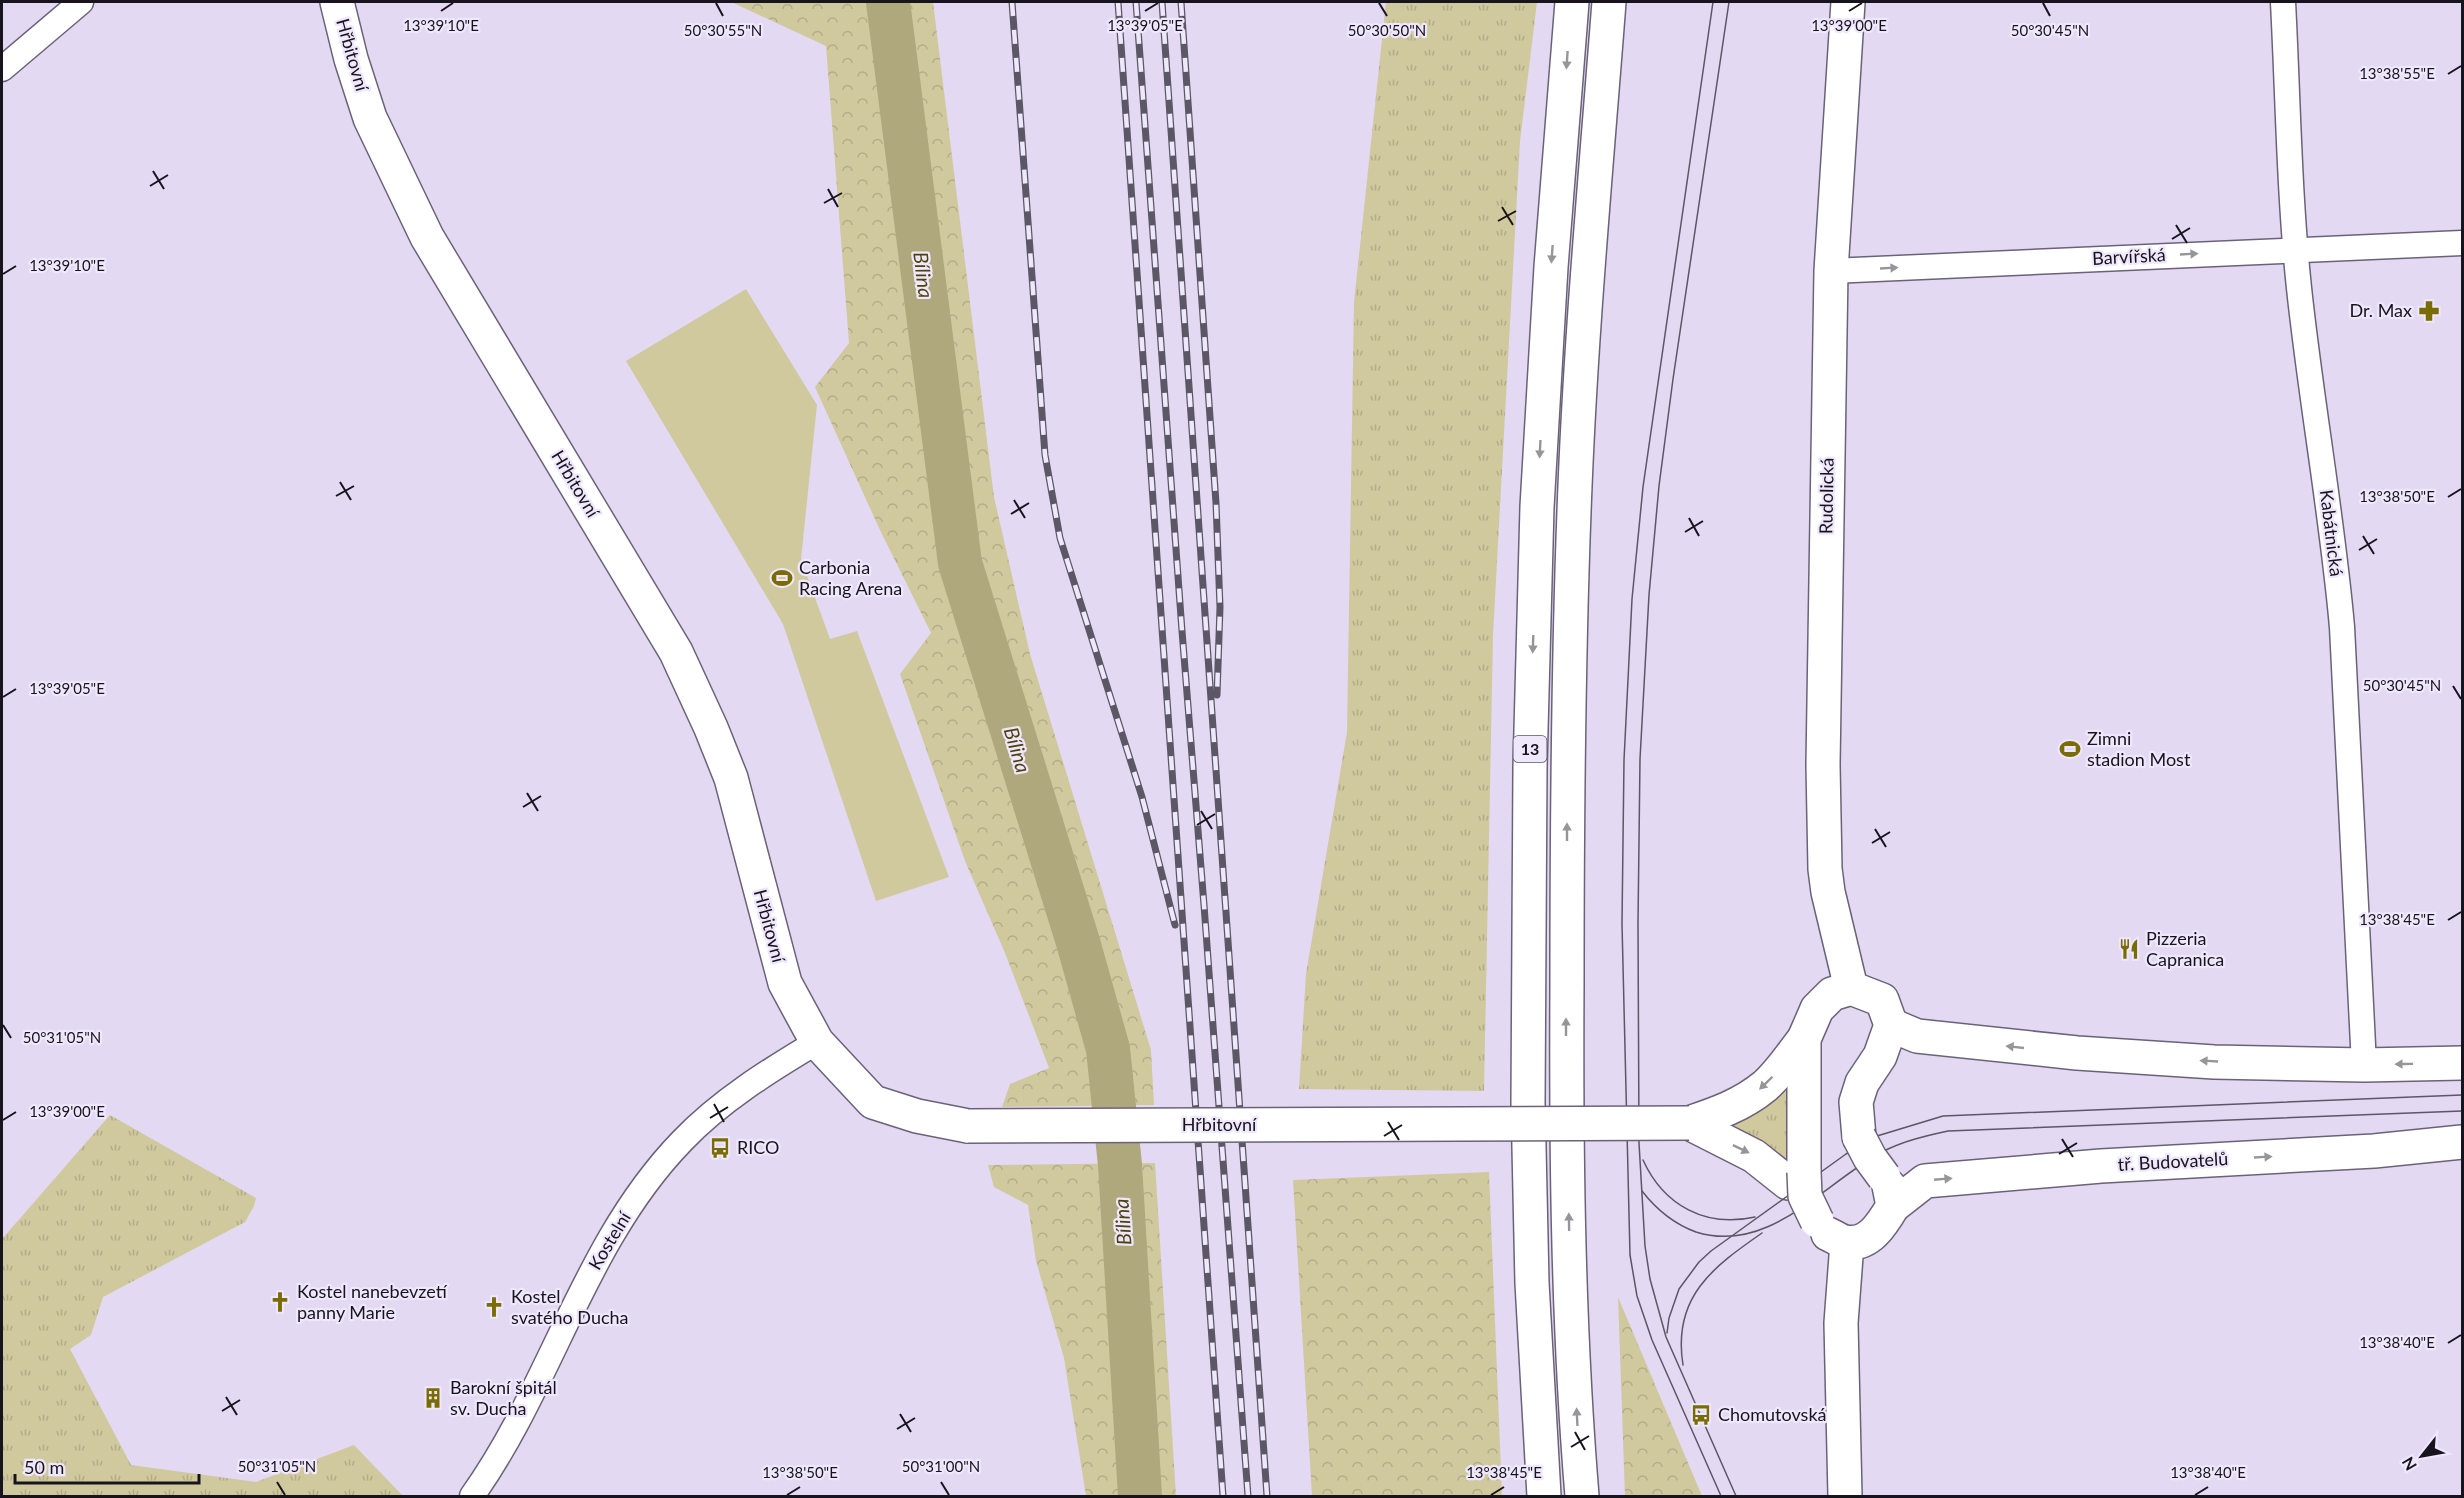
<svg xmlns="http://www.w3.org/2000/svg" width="2464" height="1498" viewBox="0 0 2464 1498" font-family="Lato,sans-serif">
	<defs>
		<pattern id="grass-tufts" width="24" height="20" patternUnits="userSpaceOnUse" patternTransform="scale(1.5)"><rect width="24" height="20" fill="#d0c99e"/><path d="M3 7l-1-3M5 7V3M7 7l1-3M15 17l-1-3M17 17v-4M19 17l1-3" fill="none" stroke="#b2ac88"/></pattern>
		<pattern id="forest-crowns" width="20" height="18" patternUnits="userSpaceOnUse" patternTransform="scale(1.5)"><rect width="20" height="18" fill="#d0c99e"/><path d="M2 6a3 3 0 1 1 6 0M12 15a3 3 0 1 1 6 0" fill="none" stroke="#b2ac88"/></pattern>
	</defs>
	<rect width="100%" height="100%" fill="#e3d9f3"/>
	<g fill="url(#grass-tufts)">
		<polygon points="1386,2 1537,2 1520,141 1493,635 1484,1091 1299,1089 1306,974 1347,732 1354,302"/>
		<polygon points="1785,1087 1788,1093 1787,1159 1726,1127"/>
		<polygon points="110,1115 256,1198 254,1206 245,1222 103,1297 91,1335 70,1349 131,1465 256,1482 354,1445 403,1496 2,1496 2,1239"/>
	</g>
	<g fill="url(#forest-crowns)">
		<polygon points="731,2 933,2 994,497 1030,654 1151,1050 1154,1105 1002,1107 1010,1084 1049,1068 1005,953 965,861 900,674 931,633 879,528 815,387 849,343 826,46"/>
		<polygon points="1155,1163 1176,1496 1086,1496 1064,1358 1036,1261 1028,1205 994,1187 988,1165"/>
		<polygon points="1489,1172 1502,1496 1312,1496 1293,1180"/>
		<polygon points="1618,1297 1702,1496 1625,1496"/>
	</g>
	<polygon fill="#d0c99e" points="746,289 817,405 801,559 830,639 857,631 949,877 876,901 783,624 626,361"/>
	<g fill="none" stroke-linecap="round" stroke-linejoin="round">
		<polyline stroke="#afa87d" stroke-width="44" points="888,2 960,563 1078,942 1108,1049 1120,1165 1140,1496"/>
		<g stroke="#6b6278" stroke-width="27">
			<g id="street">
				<path d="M2283 2C2288 97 2289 193 2299 288 2311 401 2332 514 2342 627L2364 1065"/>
				<polyline points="2,69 81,2"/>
				<polyline points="1831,271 2462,243"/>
				<path d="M472 1496C552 1384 584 1242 682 1141 720 1101 770 1070 817 1042"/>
			</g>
		</g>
		<g stroke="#6b6278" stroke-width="36">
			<g id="secondary">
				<polyline points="337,2 351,59 370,118 427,237 676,652 711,728 731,778 785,983 817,1042 873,1102 917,1116 968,1126"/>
				<polyline points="1848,2 1831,271 1823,765 1825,869 1828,892 1851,988"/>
				<polyline points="1891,1025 1917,1036 2077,1053 2214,1062 2364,1065 2462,1063"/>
				<path d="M1689 1123C1716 1114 1742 1105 1765 1086 1780 1073 1792 1054 1804 1039"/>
				<polyline points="1689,1123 1754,1156 1788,1183"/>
				<polyline points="1804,1172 1804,1039 1817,1009 1832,994 1851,988 1882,1000 1891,1025 1880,1056 1862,1083 1856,1102 1859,1137"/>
				<polyline points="1893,1206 1925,1181 2101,1166 2374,1151 2462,1142"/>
				<path d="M1828 1234C1833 1236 1840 1241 1845 1242 1869 1247 1883 1223 1893 1206L1889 1186"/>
				<polyline points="1845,1496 1841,1323 1847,1243"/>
			</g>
		</g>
		<g stroke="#6b6278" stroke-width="36">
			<g id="highway">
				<polyline points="1544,1496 1532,1283 1528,1102 1530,767 1537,507 1551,267 1572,2"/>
				<path d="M1582 1496C1568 1327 1566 1156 1567 985 1567 827 1568 670 1574 512 1580 341 1596 171 1609 2"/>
			</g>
		</g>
		<use href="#street" stroke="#fff" stroke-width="24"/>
		<use href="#secondary" stroke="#fff" stroke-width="33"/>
		<use href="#highway" stroke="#fff" stroke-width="33"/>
		<g stroke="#5c5665" stroke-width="1.5">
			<polyline points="1713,2 1643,487 1632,599 1624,760 1622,924 1630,1255 1637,1296 1652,1340 1721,1496"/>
			<polyline points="1729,2 1673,379 1659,486 1649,595 1640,759 1638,923 1639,1143 1645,1246 1650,1279 1666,1337 1736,1496"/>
			<path d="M1643 1160C1664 1206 1706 1228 1755 1217"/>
			<path d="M1642 1191C1656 1209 1674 1224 1696 1232 1769 1255 1824 1183 1882 1152 1903 1141 1925 1136 1948 1131L2462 1111"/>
			<polyline points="1667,1333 1669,1318 1679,1289 1699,1262 1711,1251 1846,1154 1877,1136 1943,1116 2462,1095"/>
			<path d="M1683 1365C1672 1297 1713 1267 1762 1233"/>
		</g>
		<g stroke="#5c5665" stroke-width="7">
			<g id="rail">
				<polyline points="1012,2 1045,455 1060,538 1142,797 1175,925"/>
				<polyline points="1118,2 1223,1496"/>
				<polyline points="1136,2 1182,631 1204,905 1248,1496"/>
				<polyline points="1162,2 1267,1496"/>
				<polyline points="1181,2 1216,503 1220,607 1217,695"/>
			</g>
		</g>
		<use href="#rail" stroke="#efe7fc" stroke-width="4.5" stroke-dasharray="14" stroke-linecap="butt"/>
		<g stroke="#6b6278" stroke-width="36" stroke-linecap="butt">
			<g id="secondary-bridge">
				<polyline points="968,1126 1689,1123"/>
				<polyline points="1859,1137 1870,1158 1884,1177"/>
				<polyline points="1804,1172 1805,1196 1817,1221"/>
			</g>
		</g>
		<use href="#secondary-bridge" stroke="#fff" stroke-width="33"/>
	</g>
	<defs><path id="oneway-solid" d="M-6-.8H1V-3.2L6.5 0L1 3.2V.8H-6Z" transform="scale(1.5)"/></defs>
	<g fill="#979599">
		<use href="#oneway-solid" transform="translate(1567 60) rotate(94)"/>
		<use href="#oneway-solid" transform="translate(1552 254) rotate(94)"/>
		<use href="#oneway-solid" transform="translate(2189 254) rotate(-3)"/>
		<use href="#oneway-solid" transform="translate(1889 268) rotate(-3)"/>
		<use href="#oneway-solid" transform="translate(1540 449) rotate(93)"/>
		<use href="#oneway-solid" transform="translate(1533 644) rotate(92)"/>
		<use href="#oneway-solid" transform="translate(1567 832) rotate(-90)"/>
		<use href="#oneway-solid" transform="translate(1566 1027) rotate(-90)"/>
		<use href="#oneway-solid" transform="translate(2015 1047) rotate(-174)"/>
		<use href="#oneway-solid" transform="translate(2209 1061) rotate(-177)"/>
		<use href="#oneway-solid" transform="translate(2404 1064) rotate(179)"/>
		<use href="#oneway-solid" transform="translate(1766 1083) rotate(136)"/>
		<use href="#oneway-solid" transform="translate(1741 1149) rotate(26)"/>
		<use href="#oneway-solid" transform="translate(2263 1157) rotate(-3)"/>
		<use href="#oneway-solid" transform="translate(1943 1179) rotate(-5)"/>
		<use href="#oneway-solid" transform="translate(1569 1222) rotate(-91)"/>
		<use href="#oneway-solid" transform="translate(1577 1417) rotate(-93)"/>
	</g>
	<path fill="none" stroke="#18141d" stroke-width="2" d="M716 3 723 16M1379 3 1387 16M2043 3 2050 16M441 11 453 3M1145 11 1158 3M1849 11 1862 3M2448 74 2461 66M153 171 164 189M150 186 168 175M828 189 838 207M824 203 842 193M1502 207 1513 225M1498 221 1516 211M2176 225 2187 243M2172 239 2190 228M3 274 16 266M340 482 351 500M336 496 354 486M2448 497 2461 489M1014 500 1025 518M1011 514 1029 503M1689 518 1699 536M1685 532 1703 521M2363 536 2374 554M2359 550 2377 539M2453 686 2461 699M3 697 16 689M527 793 538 811M523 807 541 796M1201 811 1212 829M1197 825 1215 814M1875 829 1886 847M1872 843 1890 832M2448 920 2461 912M3 1025 11 1038M714 1104 724 1122M710 1118 728 1107M3 1120 16 1112M1388 1122 1399 1140M1384 1136 1402 1125M2062 1139 2073 1157M2059 1154 2077 1143M2448 1343 2461 1335M226 1397 237 1415M222 1411 240 1400M900 1414 911 1432M897 1429 915 1418M1575 1432 1585 1450M1571 1447 1589 1436M277 1482 285 1495M941 1482 949 1495M787 1495 800 1487M1491 1495 1504 1487M2195 1495 2208 1487"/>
	<defs>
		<g id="pharmacy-bare" transform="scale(1.62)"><path d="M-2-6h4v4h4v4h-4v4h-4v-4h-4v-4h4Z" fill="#7a6c05" stroke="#efe7fc" stroke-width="2.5" paint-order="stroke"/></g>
		<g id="stadium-bare" transform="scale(1.62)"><path d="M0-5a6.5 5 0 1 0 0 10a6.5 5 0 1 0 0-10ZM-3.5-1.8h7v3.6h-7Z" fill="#7a6c05" stroke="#efe7fc" stroke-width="2.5" paint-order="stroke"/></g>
		<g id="restaurant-bare" transform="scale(1.62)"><path d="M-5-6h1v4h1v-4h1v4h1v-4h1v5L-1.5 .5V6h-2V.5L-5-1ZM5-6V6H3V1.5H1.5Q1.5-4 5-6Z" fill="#7a6c05" stroke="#efe7fc" stroke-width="2.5" paint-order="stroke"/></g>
		<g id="bus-bare" transform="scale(1.62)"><path d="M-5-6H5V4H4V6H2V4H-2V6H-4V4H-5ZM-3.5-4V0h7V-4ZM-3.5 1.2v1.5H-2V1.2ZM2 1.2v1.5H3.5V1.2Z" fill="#7a6c05" stroke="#efe7fc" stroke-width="2.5" paint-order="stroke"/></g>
		<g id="church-bare" transform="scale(1.62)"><path d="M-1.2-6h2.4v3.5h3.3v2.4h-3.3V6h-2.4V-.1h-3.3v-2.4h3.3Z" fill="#7a6c05" stroke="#efe7fc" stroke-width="2.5" paint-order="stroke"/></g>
		<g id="building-bare" transform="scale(1.62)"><path d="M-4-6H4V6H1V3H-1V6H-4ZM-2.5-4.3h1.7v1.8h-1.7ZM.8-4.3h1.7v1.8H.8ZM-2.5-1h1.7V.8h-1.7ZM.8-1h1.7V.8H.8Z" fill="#7a6c05" stroke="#efe7fc" stroke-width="2.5" paint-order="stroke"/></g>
	</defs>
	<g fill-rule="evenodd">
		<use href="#pharmacy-bare" x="2429" y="311"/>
		<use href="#stadium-bare" x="782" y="578"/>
		<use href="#stadium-bare" x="2070" y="749"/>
		<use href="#restaurant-bare" x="2129" y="949"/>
		<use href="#bus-bare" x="720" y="1148"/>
		<use href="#church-bare" x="280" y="1302"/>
		<use href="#church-bare" x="494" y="1307"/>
		<use href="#building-bare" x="433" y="1398"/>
		<use href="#bus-bare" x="1701" y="1415"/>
	</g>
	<g text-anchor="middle" stroke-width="4.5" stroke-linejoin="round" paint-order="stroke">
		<rect fill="#efe7fc" stroke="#585360" stroke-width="1.5" x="1513.5" y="736" width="33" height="26" rx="4.5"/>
		<g font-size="16" font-weight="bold" fill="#18141d">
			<text x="1530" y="755">13</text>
		</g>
		<g font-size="18" fill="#18141d" stroke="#efe7fc">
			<text transform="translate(352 55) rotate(74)" y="6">Hřbitovní</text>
			<text transform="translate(2129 257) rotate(-3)" y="6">Barvířská</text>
			<text transform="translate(575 484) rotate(59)" y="6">Hřbitovní</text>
			<text transform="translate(1827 496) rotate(-89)" y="6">Rudolická</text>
			<text transform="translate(2331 533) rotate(83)" y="6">Kabátnická</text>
			<text transform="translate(769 926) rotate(75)" y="6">Hřbitovní</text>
			<text x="1219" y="1131">Hřbitovní</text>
			<text transform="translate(2173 1162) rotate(-3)" y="6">tř. Budovatelů</text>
			<text transform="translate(610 1241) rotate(-59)" y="6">Kostelní</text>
		</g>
		<g font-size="18" fill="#18141d" stroke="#efe7fc" text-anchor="start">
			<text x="2412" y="317" text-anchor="end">Dr. Max</text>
			<text x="799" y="574">Carbonia<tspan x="799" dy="21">Racing Arena</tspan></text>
			<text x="2087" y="745">Zimni<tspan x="2087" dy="21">stadion Most</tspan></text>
			<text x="2146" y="945">Pizzeria<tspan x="2146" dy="21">Capranica</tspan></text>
			<text x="737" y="1154">RICO</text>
			<text x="297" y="1298">Kostel nanebevzetí<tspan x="297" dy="21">panny Marie</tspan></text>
			<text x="511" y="1303">Kostel<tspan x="511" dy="21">svatého Ducha</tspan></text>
			<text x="450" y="1394">Barokní špitál<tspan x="450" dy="21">sv. Ducha</tspan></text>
			<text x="1718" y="1421">Chomutovská</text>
		</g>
		<g font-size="20" font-style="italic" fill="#4b420d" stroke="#efe7fc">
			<text transform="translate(923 275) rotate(83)" y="7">Bílina</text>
			<text transform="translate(1017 750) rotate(73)" y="7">Bílina</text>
			<text transform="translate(1123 1222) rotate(-94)" y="7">Bílina</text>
		</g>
	</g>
	<g font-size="15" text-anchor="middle" fill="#18141d" stroke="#efe7fc" stroke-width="4.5" stroke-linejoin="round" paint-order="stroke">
		<text x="441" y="31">13°39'10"E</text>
		<text x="1145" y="31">13°39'05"E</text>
		<text x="1849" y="31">13°39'00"E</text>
		<text x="2050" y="36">50°30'45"N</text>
		<text x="723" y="36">50°30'55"N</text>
		<text x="1387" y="36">50°30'50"N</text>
		<text x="2397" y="79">13°38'55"E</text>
		<text x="67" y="271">13°39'10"E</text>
		<text x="2397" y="502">13°38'50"E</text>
		<text x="2402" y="691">50°30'45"N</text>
		<text x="67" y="694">13°39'05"E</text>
		<text x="2397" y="925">13°38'45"E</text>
		<text x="62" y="1043">50°31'05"N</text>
		<text x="67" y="1117">13°39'00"E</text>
		<text x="2397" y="1348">13°38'40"E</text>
		<text x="277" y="1472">50°31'05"N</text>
		<text x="941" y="1472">50°31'00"N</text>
		<text x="800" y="1478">13°38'50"E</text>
		<text x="1504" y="1478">13°38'45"E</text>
		<text x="2208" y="1478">13°38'40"E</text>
	</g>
	<rect width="2464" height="1498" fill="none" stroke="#18141d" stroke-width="6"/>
	<g transform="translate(2422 1456) rotate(239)" stroke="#efe7fc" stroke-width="4.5" paint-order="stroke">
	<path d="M0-4.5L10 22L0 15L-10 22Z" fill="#18141d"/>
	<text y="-9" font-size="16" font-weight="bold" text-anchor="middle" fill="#18141d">N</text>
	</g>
	<path d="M15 1474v9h184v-9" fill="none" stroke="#18141d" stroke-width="3"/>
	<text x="24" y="1474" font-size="18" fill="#18141d" stroke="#efe7fc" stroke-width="4.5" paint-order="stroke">50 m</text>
</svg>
